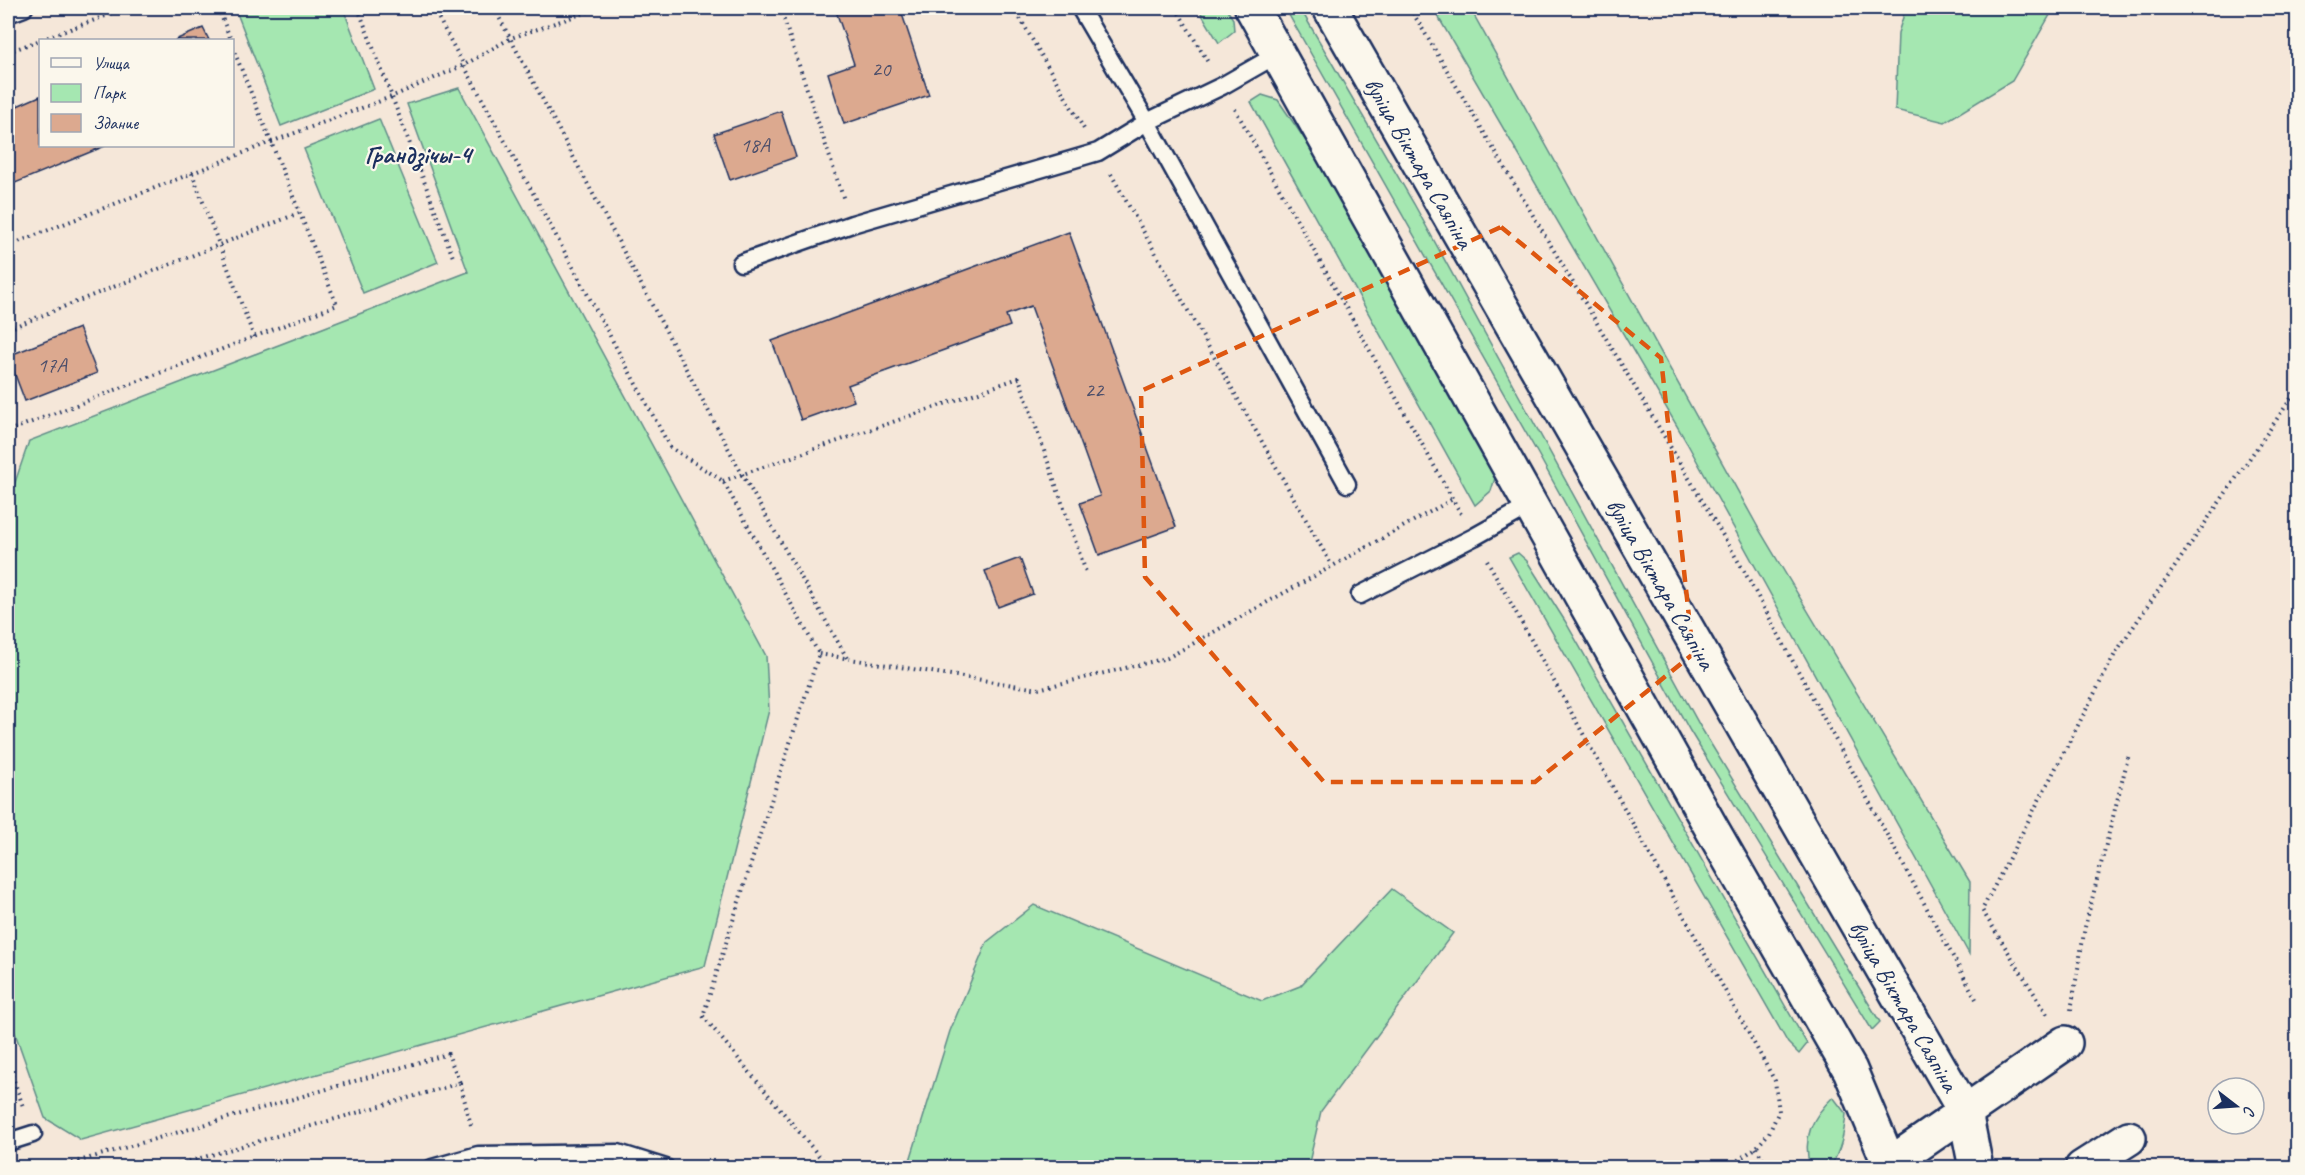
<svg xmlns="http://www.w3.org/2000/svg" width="2305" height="1175" viewBox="0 0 2305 1175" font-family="Caveat,sans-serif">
	<rect width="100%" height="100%" fill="#f5e7d9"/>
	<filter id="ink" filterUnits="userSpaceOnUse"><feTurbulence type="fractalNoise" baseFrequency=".0167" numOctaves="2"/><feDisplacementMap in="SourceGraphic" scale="12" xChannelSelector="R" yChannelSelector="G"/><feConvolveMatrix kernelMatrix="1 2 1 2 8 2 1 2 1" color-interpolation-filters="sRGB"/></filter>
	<g filter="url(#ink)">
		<g fill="#a5e7b1" stroke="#608b88" stroke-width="1.5">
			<polygon points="235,8 343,8 374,89 281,126"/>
			<polygon points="1198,8 1226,8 1233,19 1234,31 1219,43"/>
			<polygon points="1285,8 1300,8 1414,204 1700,726 1880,1022 1872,1030 1690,731 1538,454"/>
			<polygon points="1433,8 1470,8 1760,531 1970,882 1969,954 1687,443"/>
			<polygon points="1906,8 2054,8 2012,81 1945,122 1895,110 1898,33"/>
			<polygon points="459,88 766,656 769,710 705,966 81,1140 45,1118 8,1013 8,503 29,441 468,272 407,104"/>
			<polygon points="1262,95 1278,100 1310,147 1495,478 1491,491 1475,505 1251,102"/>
			<polygon points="379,119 438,262 363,293 304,149"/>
			<polygon points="1518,553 1527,561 1565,621 1807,1044 1799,1054 1788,1043 1509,557"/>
			<polygon points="1392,889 1453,933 1321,1111 1308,1167 908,1167 950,1031 987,942 1034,905 1262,1001 1300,986"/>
			<path d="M1833 1097 1846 1114C1844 1134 1841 1151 1830 1167H1810C1802 1138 1812 1117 1833 1097Z"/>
		</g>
		<g fill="#dca98f" stroke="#1b2f5e" stroke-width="1.5">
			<polygon points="835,8 900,8 929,95 844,124 828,73 854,64"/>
			<polygon points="203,28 209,40 175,40"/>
			<polygon points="40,96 40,146 105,146 8,186 8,110"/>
			<polygon points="781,111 796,157 730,180 714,134"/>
			<polygon points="1069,232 1176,527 1099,555 1080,503 1100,496 1031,306 1006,315 1010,326 848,385 854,401 801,420 772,341"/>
			<polygon points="79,328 97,373 25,401 8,356"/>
			<polygon points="1020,558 1033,594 998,607 985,571"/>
		</g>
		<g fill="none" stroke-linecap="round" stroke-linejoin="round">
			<g stroke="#1b2f5e" stroke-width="21">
				<g id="service">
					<polyline points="1080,8 1147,122 1347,484"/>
					<polyline points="8,14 24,8"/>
					<polyline points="741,263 852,224 1098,152 1147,122 1222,86 1278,54"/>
					<polyline points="1360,595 1474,537 1531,505"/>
					<polyline points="8,1142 33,1134"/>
					<polyline points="432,1168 478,1155 618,1153 666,1168"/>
				</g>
			</g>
			<g stroke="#1b2f5e" stroke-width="38">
				<g id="minor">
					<polyline points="1252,8 1712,829 1850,1070 1891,1168"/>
					<polyline points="1330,8 1965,1112 1976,1168"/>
					<polyline points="1884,1168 2065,1043"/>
					<polyline points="2082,1168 2129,1138"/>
				</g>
			</g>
			<g stroke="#1b2f5e" stroke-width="4" stroke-dasharray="1.5 4.5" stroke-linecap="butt">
				<polyline points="218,8 231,40"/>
				<polyline points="358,8 453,257"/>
				<polyline points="433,8 670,447 723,481 819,654 759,838 703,1016 829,1168"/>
				<polyline points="494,8 742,474 847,658"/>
				<polyline points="780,8 844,200"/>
				<polyline points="1014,8 1084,129"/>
				<polyline points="1176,8 1209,64"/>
				<polyline points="1410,8 1744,571 1976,999"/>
				<polyline points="8,52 127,8"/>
				<polyline points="1235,109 1461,514"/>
				<polyline points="192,173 254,337"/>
				<polyline points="1111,174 1332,566"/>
				<polyline points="8,246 271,142 232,46"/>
				<polyline points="8,329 299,213"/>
				<polyline points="8,438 11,430 337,305 271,142 391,97 464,65 511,38 599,8"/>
				<polyline points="723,481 1019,378 1087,575"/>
				<polyline points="1487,560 1775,1081 1779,1111 1769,1133 1756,1148 1726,1168"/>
				<polyline points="819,654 1038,689 1167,658 1453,499"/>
				<polyline points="2071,1010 2085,927 2129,754"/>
				<polyline points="2047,1014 1982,910 2116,652 2290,400 2298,384"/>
				<polyline points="8,1064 24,1109"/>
				<polyline points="1756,1148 1769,1168"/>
				<polyline points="55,1168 448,1054 460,1083"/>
				<polyline points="166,1168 460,1083 472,1129"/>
			</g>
			<use href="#service" stroke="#fbf7ec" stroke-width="16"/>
			<use href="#minor" stroke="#fbf7ec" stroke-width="33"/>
		</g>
	</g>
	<path fill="none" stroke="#de5710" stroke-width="4.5" stroke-dasharray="12 8" stroke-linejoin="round" d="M1501 227 1661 358 1693 654 1535 782H1324L1145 577 1141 391Z"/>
	<g text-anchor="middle" stroke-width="4.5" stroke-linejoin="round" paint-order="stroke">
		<g font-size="21" fill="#4b4e6a">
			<text x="881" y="76">20</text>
			<text x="755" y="152">18А</text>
			<text x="52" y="372">17А</text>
			<text x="1094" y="397">22</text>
		</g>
		<g font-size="24" fill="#1b2f5e" stroke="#fbf7ec">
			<text transform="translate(1419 163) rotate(60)" y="8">вуліца Віктара Саяпіна</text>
			<text transform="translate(1661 584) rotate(60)" y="8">вуліца Віктара Саяпіна</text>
			<text transform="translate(1904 1006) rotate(60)" y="8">вуліца Віктара Саяпіна</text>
		</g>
		<g font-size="26" font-weight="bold" fill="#1b2f5e" stroke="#fbf7ec">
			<text x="418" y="163">Грандзічы-4</text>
		</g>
	</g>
	<rect width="2305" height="1175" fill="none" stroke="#fbf7ec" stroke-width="30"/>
	<rect x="15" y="15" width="2275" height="1145" fill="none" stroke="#1b2f5e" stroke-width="2" filter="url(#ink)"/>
	<rect x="39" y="39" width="195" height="108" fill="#fbf7ec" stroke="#a1a7b3" stroke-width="1.5"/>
	<rect x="51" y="58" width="30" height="9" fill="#fbf7ec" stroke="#a1a7b3" stroke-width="1.5"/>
	<text x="93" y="69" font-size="18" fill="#1b2f5e">Улица</text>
	<rect x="51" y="84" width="30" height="18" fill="#a5e7b1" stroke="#a1a7b3" stroke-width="1.5"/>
	<text x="93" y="99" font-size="18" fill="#1b2f5e">Парк</text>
	<rect x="51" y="114" width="30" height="18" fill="#dca98f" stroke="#a1a7b3" stroke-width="1.5"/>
	<text x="93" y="129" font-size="18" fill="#1b2f5e">Здание</text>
	<g transform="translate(2236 1106) rotate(107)"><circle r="28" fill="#fbf7ec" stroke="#a1a7b3" stroke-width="1.5"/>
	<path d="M0-4.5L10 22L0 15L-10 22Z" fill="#1b2f5e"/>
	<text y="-9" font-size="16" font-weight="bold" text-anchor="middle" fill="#1b2f5e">С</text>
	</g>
</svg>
